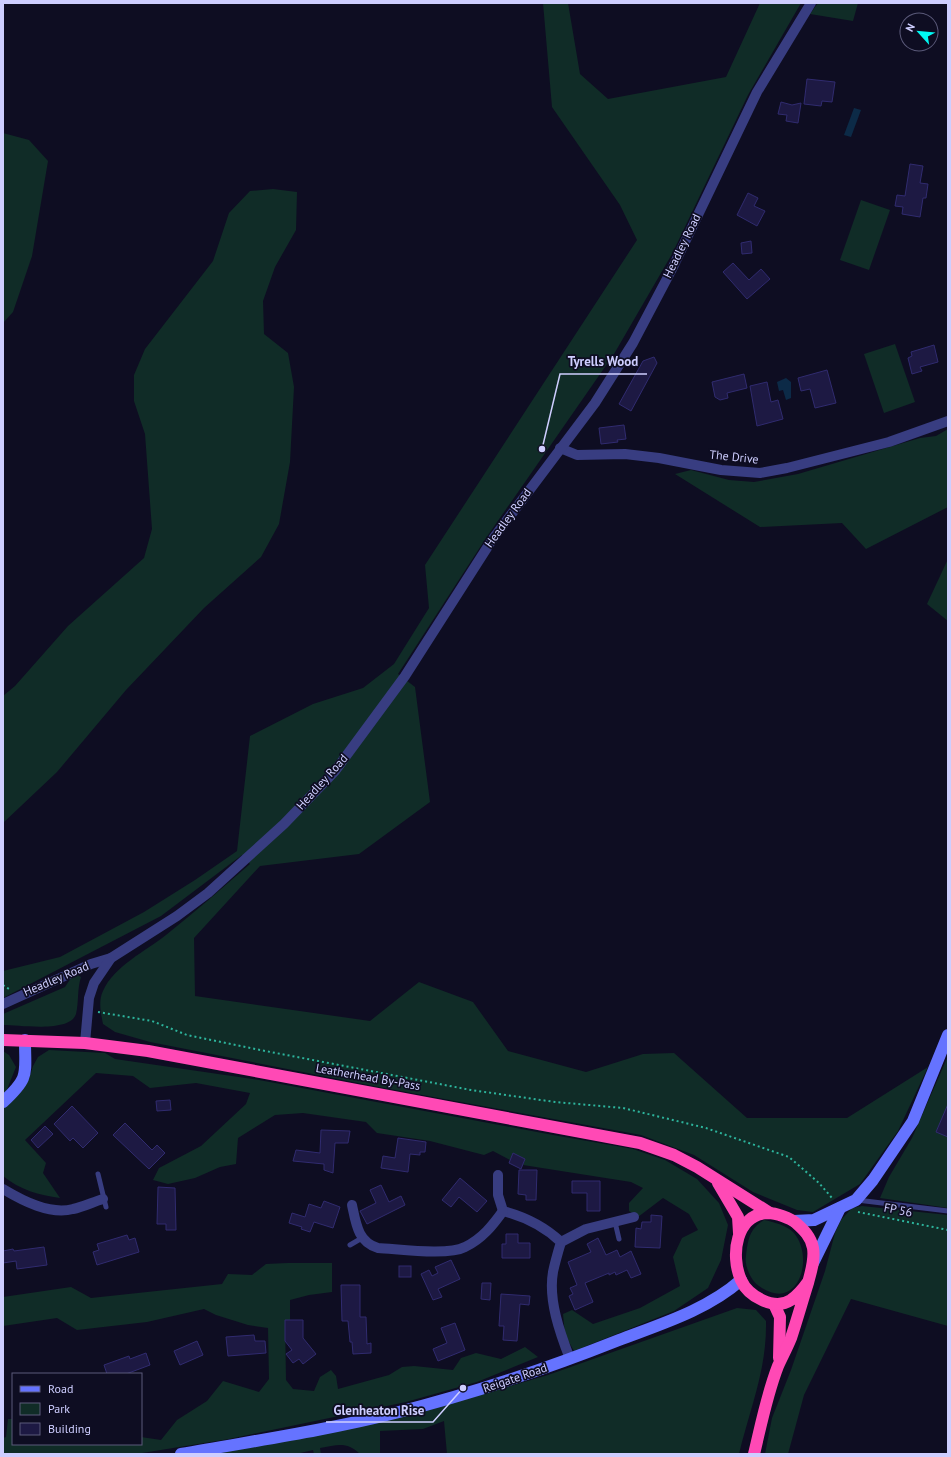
<svg xmlns="http://www.w3.org/2000/svg" width="951" height="1457" viewBox="0 0 951 1457" font-family="'PT Sans',sans-serif">
	<rect width="100%" height="100%" fill="#0e0d22"/>
	<g fill="#102c27">
		<path d="M543 3H568L580 74 608 99 726 77 760 3H801L748 95 672 254 614 354 486 538 398 674 415 687 430 802 359 854 260 866 194 938 195 996 370 1021 419 982 473 1002 508 1051 586 1072 643 1054 674 1053 747 1118H847L928 1067 898 1131 860 1184 813 1212 797 1210 753 1192 694 1155 641 1135 379 1087 150 1042 115 1032 103 1024C101 1014 98 1001 103 991 114 966 146 951 166 935 195 912 222 888 250 864L242 855 161 916 3 998V971L60 957 144 912 195 880 237 851 250 736 313 704 363 688 394 664 429 608 425 565 637 240 620 205 552 107Z"/>
		<polygon points="818,3 858,3 853,21 810,14"/>
		<polygon points="3,133 29,140 48,161 32,256 13,312 3,323"/>
		<polygon points="273,189 297,192 296,230 275,267 263,301 264,334 288,353 294,387 290,462 279,524 261,557 204,608 126,690 57,772 3,823 3,696 15,686 68,626 144,558 152,529 145,434 134,401 134,375 145,349 213,261 229,213 250,191"/>
		<polygon points="861,200 890,210 869,270 840,260"/>
		<polygon points="895,344 915,402 884,413 864,354"/>
		<polygon points="948,429 948,507 866,549 842,523 760,527 675,474 691,470 729,480 754,482 798,474 920,438 936,436"/>
		<polygon points="948,559 948,621 927,604"/>
		<path d="M77 975 81 977C77 989 79 1002 76 1014 70 1033 20 1025 3 1025V1014L65 987 71 978Z"/>
		<path d="M49 1050 105 1053 115 1059 259 1080 553 1135 633 1149 665 1160 697 1179 719 1203 728 1225 721 1260 708 1288 674 1311 574 1351 565 1335 563 1314 572 1310 593 1324 640 1308 680 1286 673 1257 682 1238 698 1230 689 1214 663 1198 638 1217 629 1211V1203L643 1188 631 1182 523 1165 525 1159 513 1153 510 1160 493 1151 484 1155 430 1141 377 1133 366 1122 303 1113 275 1115 238 1138 236 1164 220 1167 195 1178 168 1184 153 1180 159 1168 201 1146 246 1104 250 1093 196 1083 150 1088 133 1076 96 1073 25 1140 46 1163 43 1173 60 1198C39 1195 20 1190 3 1176V1109L21 1092 29 1079 33 1066 38 1057Z"/>
		<polygon points="3,1051 9,1055 16,1067 6,1092 3,1095"/>
		<polygon points="948,1056 948,1208 880,1198 889,1177 912,1138"/>
		<polygon points="862,1206 948,1215 948,1326 851,1299 804,1395 788,1454 765,1454 772,1418 791,1370 825,1271 835,1233 841,1220 852,1208"/>
		<path d="M764 1220C773 1222 787 1225 794 1233 815 1258 798 1314 759 1286 751 1281 744 1265 746 1256 748 1240 749 1229 764 1220Z"/>
		<polygon points="288,1263 332,1263 332,1292 309,1295 290,1300 290,1320 285,1320 286,1380 293,1389 314,1391 320,1377 331,1370 336,1376 338,1389 389,1375 402,1367 414,1366 453,1370 461,1358 476,1353 501,1359 525,1347 538,1357 477,1382 406,1402 229,1439 136,1454 3,1454 3,1438 6,1437 8,1419 13,1419 13,1444 141,1444 141,1437 161,1440 177,1420 207,1401 223,1381 259,1392 269,1379 268,1328 248,1325 216,1315 204,1309 147,1322 77,1330 57,1318 3,1326 3,1297 71,1287 91,1298 222,1284 228,1274 252,1275 266,1264"/>
		<path d="M737 1308 756 1310 766 1321C767 1370 750 1408 739 1454H447L444 1421 423 1429 380 1431V1454H360C347 1441 337 1445 320 1448L321 1454H314L313 1450 296 1454H209L443 1406 548 1375Z"/>
	</g>
	<g fill="#0c2a47">
		<polygon points="854,108 861,110 851,137 844,135"/>
		<polygon points="786,378 791,382 791,398 786,400 783,390 779,391 777,382"/>
	</g>
	<g fill="#1d1943" stroke="#302b6f">
		<polygon points="807,79 835,82 832,102 822,101 821,106 804,104"/>
		<polygon points="781,102 792,105 801,103 798,123 786,121 787,115 778,114"/>
		<polygon points="910,164 923,166 920,183 928,184 926,198 923,198 920,217 902,214 903,207 895,206 897,195 905,196"/>
		<polygon points="748,193 758,198 754,206 765,211 757,226 737,215"/>
		<polygon points="751,241 752,253 742,254 741,243"/>
		<polygon points="733,263 749,280 761,269 770,279 747,299 723,272"/>
		<polygon points="934,345 938,362 920,367 922,371 912,374 908,358 912,356 911,352"/>
		<polygon points="654,357 657,363 631,411 619,404 643,361"/>
		<polygon points="827,370 836,403 815,408 810,389 801,391 798,378"/>
		<polygon points="744,374 747,388 727,393 728,398 720,400 715,397 712,382"/>
		<polygon points="767,382 771,402 778,400 783,419 757,426 750,386"/>
		<polygon points="624,425 626,439 617,440 618,442 601,444 599,428"/>
		<polygon points="170,1100 171,1110 157,1111 156,1101"/>
		<polygon points="948,1104 948,1137 936,1132"/>
		<polygon points="72,1106 98,1133 83,1148 73,1138 70,1141 54,1124"/>
		<polygon points="125,1123 152,1150 157,1145 165,1153 149,1169 113,1135"/>
		<polygon points="45,1126 53,1134 38,1148 31,1140"/>
		<polygon points="321,1130 350,1131 348,1143 335,1143 333,1173 324,1170 324,1164 293,1161 296,1150 320,1153"/>
		<polygon points="398,1138 426,1142 425,1152 420,1152 420,1155 410,1154 408,1172 381,1168 383,1156 395,1158"/>
		<polygon points="513,1153 525,1159 521,1169 509,1163"/>
		<polygon points="519,1170 537,1170 536,1200 526,1200 526,1195 518,1194"/>
		<polygon points="460,1178 487,1201 477,1212 459,1197 451,1207 442,1200"/>
		<polygon points="572,1181 600,1181 600,1211 587,1211 587,1193 572,1193"/>
		<polygon points="381,1185 389,1202 401,1196 405,1205 367,1224 360,1211 376,1203 370,1190"/>
		<polygon points="158,1187 175,1188 176,1230 166,1230 166,1224 157,1224"/>
		<polygon points="324,1201 340,1207 333,1228 314,1222 310,1232 301,1229 302,1227 289,1223 292,1213 305,1217 309,1204 321,1208"/>
		<polygon points="651,1215 662,1216 660,1248 635,1247 636,1228 641,1229 642,1222 651,1222"/>
		<polygon points="506,1234 518,1234 518,1243 530,1243 530,1258 502,1258 502,1244 506,1244"/>
		<polygon points="127,1235 129,1240 135,1238 139,1252 97,1265 93,1252 99,1250 97,1244"/>
		<polygon points="598,1238 606,1255 617,1250 620,1257 631,1251 641,1274 631,1278 627,1270 616,1275 615,1272 609,1275 609,1273 585,1283 593,1302 575,1310 569,1296 573,1294 570,1288 577,1285 568,1262 591,1252 587,1244"/>
		<polygon points="44,1247 47,1265 17,1269 16,1261 3,1263 3,1251 13,1249 14,1251"/>
		<polygon points="451,1260 460,1279 438,1289 442,1297 433,1300 421,1274 429,1270 432,1276 438,1273 435,1267"/>
		<rect x="399" y="1266" width="12" height="11"/>
		<polygon points="482,1283 491,1283 490,1300 481,1299"/>
		<polygon points="341,1285 360,1285 360,1317 366,1317 367,1344 371,1343 371,1353 353,1354 352,1342 350,1342 348,1321 342,1321"/>
		<polygon points="501,1294 530,1296 529,1305 520,1304 517,1341 503,1340 504,1326 499,1326"/>
		<polygon points="285,1320 303,1320 303,1338 316,1354 303,1364 299,1359 293,1363 286,1354 292,1350 285,1341"/>
		<polygon points="455,1323 465,1350 438,1361 433,1349 447,1343 441,1328"/>
		<polygon points="254,1335 255,1341 265,1341 266,1353 228,1356 226,1337"/>
		<polygon points="197,1341 203,1355 180,1365 174,1351"/>
		<polygon points="146,1353 150,1365 126,1374 107,1374 104,1365 129,1356 130,1359"/>
	</g>
	<g fill="none" stroke-linecap="round" stroke-linejoin="round">
		<g stroke="#2db49c" stroke-width="2" stroke-dasharray="2 3" stroke-linecap="butt">
			<polyline points="3,985 9,989"/>
			<polyline points="98,1012 152,1021 187,1035 260,1050 471,1090 555,1102 623,1108 706,1128 789,1157 819,1183 832,1198"/>
			<polyline points="858,1212 948,1230"/>
		</g>
		<g stroke="#383d81" stroke-width="5">
			<polyline points="98,1174 106,1207"/>
			<polyline points="857,1200 948,1211"/>
			<polyline points="615,1222 619,1239"/>
			<polyline points="350,1245 362,1238"/>
		</g>
		<g stroke="#383d81" stroke-width="10">
			<polyline points="560,448 577,455 625,454 659,458 721,470 760,473 787,468 889,442 948,421"/>
			<polyline points="3,1004 91,964 111,958"/>
			<polyline points="85,1043 89,998 94,983 111,958 177,916 208,893 284,824 335,771 405,676 492,540 595,403 633,343 672,269 757,92 811,3"/>
			<path d="M498 1175V1195L503 1211C526 1217 544 1226 561 1242 558 1252 555 1262 553 1272 548 1300 560 1333 570 1359"/>
			<path d="M3 1189C23 1201 50 1215 73 1209 83 1207 93 1202 103 1199"/>
			<path d="M352 1205C356 1224 358 1242 378 1248 399 1249 448 1256 465 1247 482 1239 493 1225 503 1211"/>
			<polyline points="561,1242 586,1229 634,1217"/>
		</g>
		<g stroke="#6573ff" stroke-width="12">
			<path d="M3 1102C30 1077 25 1075 25 1040"/>
			<polyline points="794,1221 814,1220 856,1200 873,1180 913,1121 948,1035"/>
			<polyline points="813,1263 840,1208"/>
			<path d="M181 1454C252 1441 324 1431 395 1413 471 1394 546 1369 619 1340 661 1324 707 1310 741 1280"/>
		</g>
		<g stroke="#ff49b5" stroke-width="12">
			<polyline points="3,1040 85,1043 148,1051 640,1143 674,1155 697,1167 770,1213"/>
			<polyline points="718,1183 738,1217 739,1233"/>
			<polyline points="774,1304 780,1317 779,1358"/>
			<path d="M754 1454C761 1425 767 1394 778 1366 782 1357 787 1348 791 1338 797 1320 802 1302 808 1283 811 1271 815 1260 813 1248 811 1237 804 1230 796 1223 790 1218 776 1213 768 1213 736 1214 730 1255 741 1280 748 1296 774 1311 791 1300 798 1295 803 1289 808 1282"/>
		</g>
	</g>
	<g text-anchor="middle" stroke-width="3.5" stroke-linejoin="round" paint-order="stroke">
		<g font-size="12" fill="#ceceff" stroke="#0e0d22">
			<text transform="translate(682 246) rotate(-64)" y="4">Headley Road</text>
			<text transform="translate(734 457) rotate(6)" y="4">The Drive</text>
			<text transform="translate(508 518) rotate(-54)" y="4">Headley Road</text>
			<text transform="translate(322 782) rotate(-48)" y="4">Headley Road</text>
			<text transform="translate(56 979) rotate(-23)" y="4">Headley Road</text>
			<text transform="translate(368 1077) rotate(10)" y="4">Leatherhead By-Pass</text>
			<text transform="translate(898 1210) rotate(11)" y="4">FP 56</text>
			<text transform="translate(515 1378) rotate(-19)" y="4">Reigate Road</text>
		</g>
	</g>
	<path fill="none" stroke="#ceceff" stroke-width="1.5" d="M542 449L560 374H647M463 1388L433 1422H326"/>
	<g fill="#ceceff" stroke="#0e0d22" stroke-width="1.5">
		<circle cx="542" cy="449" r="4"/>
		<circle cx="463" cy="1388" r="4"/>
	</g>
	<g font-size="13" text-anchor="middle" font-weight="bold" fill="#ceceff" stroke="#0e0d22" stroke-width="3.5" stroke-linejoin="round" paint-order="stroke">
		<text x="603" y="366">Tyrells Wood</text>
		<text x="379" y="1415">Glenheaton Rise</text>
	</g>
	<rect width="951" height="1457" fill="none" stroke="#ceceff" stroke-width="8"/>
	<rect x="12" y="1373" width="130" height="72" fill="#0e0d22" stroke="#5b5a7a"/>
	<rect x="20" y="1386" width="20" height="6" fill="#6573ff" stroke="#5b5a7a"/>
	<text x="48" y="1393" font-size="12" fill="#ceceff">Road</text>
	<rect x="20" y="1403" width="20" height="12" fill="#102c27" stroke="#5b5a7a"/>
	<text x="48" y="1413" font-size="12" fill="#ceceff">Park</text>
	<rect x="20" y="1423" width="20" height="12" fill="#1d1943" stroke="#5b5a7a"/>
	<text x="48" y="1433" font-size="12" fill="#ceceff">Building</text>
	<g transform="translate(919 32) rotate(297)"><circle r="19" fill="#0e0d22" stroke="#5b5a7a"/>
	<path d="M0-3L7 15L0 10L-7 15Z" fill="#00f9f4"/>
	<text y="-6" font-size="11" font-weight="bold" text-anchor="middle" fill="#ceceff">N</text>
	</g>
</svg>
